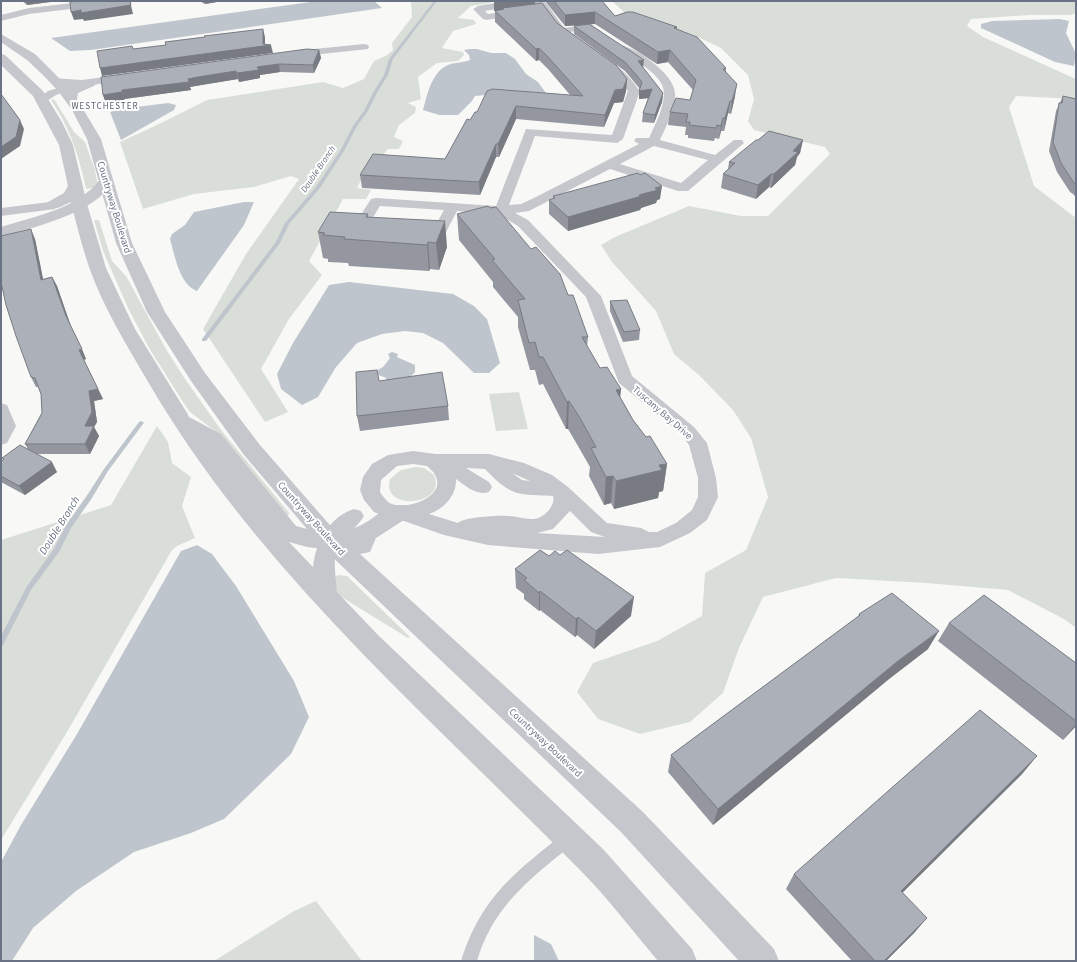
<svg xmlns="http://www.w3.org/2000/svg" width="1077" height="962" viewBox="0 0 1077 962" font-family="'Source Sans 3',sans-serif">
	<rect width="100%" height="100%" fill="#f8f9f7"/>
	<g fill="#d9dfd8">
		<polygon points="411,1 492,1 490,3 471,6 458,18 474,20 476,24 453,31 442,48 463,52 464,55 458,61 437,63 418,77 421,99 408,103 416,107 415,113 399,125 394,137 403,141 399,149 388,149 381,157 371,160 357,188 371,190 366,199 343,199 309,261 322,275 289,319 261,369 288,412 265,422 203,329 246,254 299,179 291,176 254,187 194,194 143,209 120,142 159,124 207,100 323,82 343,88 364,79 374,61 387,55 393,50 392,43 412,17"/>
		<polygon points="612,1 1076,1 1076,13 1071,15 1030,15 971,19 967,26 983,37 1076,79 1076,99 1016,96 1009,107 1034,186 1076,218 1076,628 1064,619 1008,590 926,583 836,578 763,597 739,648 723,693 690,722 640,734 598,719 577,692 593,663 657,641 702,616 705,573 746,550 768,497 751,438 733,410 700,376 674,354 656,311 612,262 601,245 615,237 689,206 741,216 768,216 830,154 825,147 754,130 748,121 754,99 748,75 721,48 689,33 626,14"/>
		<path d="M54 99 74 132 85 142 95 170 98 187 86 189C79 156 70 128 51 100Z"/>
		<polygon points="94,220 99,220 112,261 126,276 166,349 183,376 221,430 290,514 285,516 215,431 190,412 183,402 149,348 128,308 103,251"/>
		<polygon points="519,392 528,429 496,431 489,394"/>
		<polygon points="157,426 168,442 172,463 191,477 182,506 195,538 177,546 172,550 67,732 1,840 1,540 111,505"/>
		<path d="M416 467 424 468 434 475C448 506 380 512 390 479L401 470Z"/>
		<polygon points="338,575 347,576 410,637 408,638 330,590 333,578"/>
		<polygon points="316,901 362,961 214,961 294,911"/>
	</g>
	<g fill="#bfc5cc">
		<polygon points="318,1 374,1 382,8 91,50 70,51 51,38"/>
		<polygon points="1060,19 1069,21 1066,33 1076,54 1074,66 1055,62 981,28 981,24 992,21"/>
		<path d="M470 49H477L491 53H506L515 59 526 74 538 82 546 93C523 99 498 93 475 96L472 101 458 115H439L423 110C427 96 431 74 446 66 453 62 462 63 470 60L469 55 464 50Z"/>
		<polygon points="168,103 176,105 174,110 121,140 110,112 128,108"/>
		<path d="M244 202H254L244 225 197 291C179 284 175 256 170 239L172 234 185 225 194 212Z"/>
		<polygon points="349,282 453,294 474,306 487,319 500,363 489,373 474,373 443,343 423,333 405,331 382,334 357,343 336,367 318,397 302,405 281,389 277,374 293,343 329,285"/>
		<polygon points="392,352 398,354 397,357 399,358 415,365 415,372 408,379 387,381 386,378 376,374 376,371 383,367 390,358 388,354"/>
		<polygon points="197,545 212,554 236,586 294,681 309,717 291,754 224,819 191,833 134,852 76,891 33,928 12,961 1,961 1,862 21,825 77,734 181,551"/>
		<polygon points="534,935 551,944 559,961 534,961"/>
	</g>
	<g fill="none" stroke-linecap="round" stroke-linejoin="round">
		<g fill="#bfc5cc" fill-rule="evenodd">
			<polygon points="434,1 437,1 393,59 388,75 378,91 368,111 357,126 344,151 320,188 289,224 280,243 206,341 202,341 202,339 276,242 285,223 316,187 340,151 353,126 364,111 374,91 384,75 389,59"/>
			<polygon points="141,421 143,422 144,423 143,424 108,471 92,498 71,528 59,552 31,590 3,645 1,646 1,636 27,586 54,549 66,525 88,494 104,469 139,422"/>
		</g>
		<path fill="#c5c7cc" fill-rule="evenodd" d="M568 832 573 834 575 839 573 844C530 879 493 906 477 961H461C481 898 513 874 563 834Z"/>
		<g fill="#c5c7cc" fill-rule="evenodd">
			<polygon points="90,1 118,1 113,4 29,14 1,21 1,15 29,8"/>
			<polygon points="507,1 527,1 522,4 485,11 488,14 521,9 526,12 521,15 486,20 483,19 473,9 478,6"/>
			<polygon points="532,1 543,1 547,4 564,28 591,24 602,32 597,35 589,30 558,33 541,8"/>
			<polygon points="364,44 368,45 369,47 368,49 294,57 289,54 294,51"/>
			<path d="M621 45C638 49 674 74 675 93 677 105 665 129 660 140L715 155 734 140H742L744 143 688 191H678L610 169 529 211 515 213 528 220 601 296 632 376 694 427 707 443 716 478 718 497 707 520 690 533 660 547 598 554 488 545 444 535 401 520 389 518 374 512 364 500 360 490 363 477 372 464 388 455 413 451 436 454H489L524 463 552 475 568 487 607 523 641 528 649 532H657L676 523 692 510 698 497V478L689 445 682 435 619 383 586 297 518 226 498 214 457 211 444 236 439 237 423 235 421 232 423 229 434 228 444 210 380 206 369 224 376 225 378 228 376 231 371 232 355 230 353 227 371 199 376 198 496 206 526 129 612 135 628 91 616 76 603 66 604 64C618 60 632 81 640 91L623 139 617 143 535 136 509 205 521 204 534 198 639 144 634 141 636 138H649C655 125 664 108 664 93 664 74 632 59 617 50L616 48ZM654 146 708 160 681 183 620 164ZM413 464 427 466C430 469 434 472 435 475 448 497 403 513 388 502 385 499 382 495 380 492L381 480 397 466ZM466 468 485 469C512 497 516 494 553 496 556 507 542 520 531 519 523 519 516 516 509 516 500 515 463 517 458 523L429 514C444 509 457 495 456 479 466 486 476 496 489 492L492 487 489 482ZM512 473 530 481 522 480ZM570 511 591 532 605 537 537 533 553 529Z"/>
			<polygon points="127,74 132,77 131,79 80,87 56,95 42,104 36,101 48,91 65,86 51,82 50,80 51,78 82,80"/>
			<path d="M106 177 112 181C110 185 107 190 103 194 82 215 31 229 1 236V227C35 216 79 209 101 178Z"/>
			<polygon points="50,202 55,203 57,206 55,209 1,216 1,208"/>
			<polygon points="1,403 7,405 16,426 7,443 1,445"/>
			<path d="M354 509 361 511 364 516C356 530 341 535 336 552 332 569 340 593 335 604L327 607 319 604C303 573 318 520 354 509Z"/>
		</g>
		<path fill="#c5c7cc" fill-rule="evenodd" d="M1 34 35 54 69 88 75 84 90 79 96 83 94 86 78 93 77 99 101 139 132 243 165 312 205 373 260 445 335 531C342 530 350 529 357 527 374 521 387 500 407 506L410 512 407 518 376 538 370 552 360 554 643 812 774 949 779 961H739L621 832 324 549 307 547 289 542 379 636 603 849 692 949 697 961H658C632 930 607 897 579 869 427 714 257 570 147 380 126 344 103 307 89 267 82 246 76 223 71 202L58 208H48L45 205 48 202 64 193 68 186 59 145 33 96 1 65V54L5 55 43 91 62 122 73 145 87 204 106 268 135 329 187 413 189 417 221 434 296 526 307 529 244 455 191 381 147 312 116 243 87 139 72 110 59 92 44 76 27 60 1 42Z"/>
	</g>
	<g fill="#94979f">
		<polygon points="22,1 58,1 27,5"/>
		<polygon points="199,1 223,1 205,4"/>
		<polygon points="545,1 602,1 615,16 677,27 677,29 726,68 726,71 735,96 731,114 728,113 724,131 721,131 719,139 715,138 714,141 688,138 688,135 685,135 686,127 668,125 670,112 690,100 693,90 668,62 657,64 595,24 589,24 643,68 663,93 662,102 654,123 642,122 643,113 648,98 639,99 640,89 625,71 574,34 574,26 582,25 565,26"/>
		<polygon points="494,3 535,3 557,23 627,79 626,91 623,102 614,103 604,127 516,119 499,157 496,157 480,195 362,188 360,175 445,159 470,120 477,112 571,96 548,69 539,60 536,61 495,22 495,11 499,10 494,11"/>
		<polygon points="319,50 321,58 314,73 280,72 260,75 260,78 239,82 238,79 200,85 190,87 191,90 124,99 125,101 106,103 103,95"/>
		<polygon points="1063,96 1076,99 1076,197 1073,194 1070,192 1057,172 1049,151 1056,111"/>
		<polygon points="758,140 803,140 800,153 797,157 795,165 771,188 769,187 756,199 721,188 723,174 728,169 729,162"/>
		<polygon points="553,196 660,199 657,200 656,203 641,208 640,210 568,231 549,214 549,200 553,199"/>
		<polygon points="368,214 368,217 447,247 439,270 430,269 429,271 349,266 348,263 328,262 328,259 323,258 318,232"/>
		<polygon points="457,214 568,295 588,337 587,347 600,368 621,389 620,397 633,420 646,437 667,464 663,491 659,492 658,498 614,509 611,503 604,505 589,476 590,467 578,446 568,429 566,429 543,384 539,385 535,370 530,370 518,327 518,317 493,287 493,282 459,240"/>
		<polygon points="35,239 43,279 52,277 57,286 70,325 86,359 84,360 103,399 94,401 97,422 94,427 99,436 90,454 37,454 57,472 25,495 1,482 1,462 3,460 2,458 28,449 25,444 42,413 41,394 38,387 36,387 31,377"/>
		<polygon points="610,301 640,330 639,340 623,342 610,311"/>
		<polygon points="379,381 448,406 449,420 360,431 357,416"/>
		<polygon points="549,556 631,616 594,649 577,635 575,637 540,610 539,611 524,599 524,594 516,588 515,569"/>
		<polygon points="859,614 928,649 889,679 713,825 668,772 671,755 858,617"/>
		<polygon points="949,623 1076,663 1076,726 1063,740 938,641"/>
		<polygon points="1023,773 902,893 915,932 886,961 852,961 786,889 794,874"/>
	</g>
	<g fill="#787b82">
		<polygon points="26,1 58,1 27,5"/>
		<polygon points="130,1 133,14 84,21 83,19 74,20 71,12"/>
		<polygon points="204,1 223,1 205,4"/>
		<polygon points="514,1 535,1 535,6 502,8 502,10 494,11 494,3"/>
		<polygon points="595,12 595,24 565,26 565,15"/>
		<polygon points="263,29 265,37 265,45 271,45 273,53 102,76 100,68 263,44"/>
		<polygon points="539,48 539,60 536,61 536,49"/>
		<polygon points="319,50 321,58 314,73 313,65"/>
		<polygon points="670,50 668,62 657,64 658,52"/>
		<polygon points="644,60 643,68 638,61"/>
		<polygon points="279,64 280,72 260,75 260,78 239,82 237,73 257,67"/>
		<polygon points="236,71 238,79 190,87 191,90 124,99 125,101 106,103 103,95 122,90 198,77"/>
		<polygon points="627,79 626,91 623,102 614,103 604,127 605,115 615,90"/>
		<polygon points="737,84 735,96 731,114 732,101"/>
		<polygon points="652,89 651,98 639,99 639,91"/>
		<polygon points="663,93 662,102 654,123 655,115"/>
		<polygon points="730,101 728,113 724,131 725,118"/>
		<polygon points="516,106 516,119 499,157 498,144"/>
		<polygon points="723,118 721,131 719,139 721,126"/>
		<polygon points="20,120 24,129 20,146 1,159 1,147"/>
		<polygon points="803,140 800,153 797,157 795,165 771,188 774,174"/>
		<polygon points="496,144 496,157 480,195 479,182"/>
		<polygon points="771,174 769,187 756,199 758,185"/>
		<polygon points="662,186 660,199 657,200 656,203 641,208 640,210 568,231 568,217 639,195 655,188"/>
		<polygon points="445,221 447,247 439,270 436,243"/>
		<polygon points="31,229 35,239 45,289 41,280"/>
		<polygon points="428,242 430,269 429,271 427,245"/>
		<polygon points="52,277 57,286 71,326 66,316"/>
		<polygon points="82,349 86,359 83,360 79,350"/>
		<polygon points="98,389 103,399 94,401 97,422 94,427 99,436 90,454 85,444 85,426 89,391"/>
		<polygon points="621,389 618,417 616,390"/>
		<polygon points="569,401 568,429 566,429 567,402"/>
		<polygon points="52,462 57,472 25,495 19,486"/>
		<polygon points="667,464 663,491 659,492 658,498 614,509 616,481 659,465"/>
		<polygon points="613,476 611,503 604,505 606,477"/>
		<polygon points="540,591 540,610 539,611 539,593"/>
		<polygon points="634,597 631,616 594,649 596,631"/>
		<polygon points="578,617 577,635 575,637 576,619"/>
		<polygon points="939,631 928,649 889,679 713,825 718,809 898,661"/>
		<polygon points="1076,724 1076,726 1063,740"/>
		<polygon points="1037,756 1023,773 889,906 901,891"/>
		<polygon points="927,918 915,932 886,961 884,961"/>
	</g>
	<g fill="#acb0b9" stroke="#787b82">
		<polygon points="77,1 130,1 131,5 81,13 81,10 71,12 70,2"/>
		<polygon points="506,1 514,1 494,3"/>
		<polygon points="554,1 602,1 615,16 627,12 633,12 677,27 674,28 697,37 726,68 723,69 737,84 732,101 730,101 725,118 723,118 721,126 717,125 716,128 689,125 690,122 686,122 688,114 670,112 676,98 690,100 696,80 670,50 658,52 595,12 565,15"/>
		<polygon points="542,3 557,23 616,65 627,79 623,89 615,90 605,115 516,106 498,144 496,144 479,182 360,175 373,154 445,159 467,119 470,120 475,112 477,112 487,91 492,89 583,96 548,57 539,48 536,49 495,11 504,9 502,8"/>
		<polygon points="589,24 644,60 638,61 663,93 655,115 643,113 652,89 639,91 642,82 626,63 574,26"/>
		<polygon points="263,29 263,44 271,45 100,68 97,51 132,46 133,49 166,45 165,42 205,37 204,36"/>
		<polygon points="307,49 319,50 313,65 279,64 257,67 259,70 237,73 236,71 198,77 188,79 189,82 122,90 122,92 103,95 101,77"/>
		<polygon points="1,94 20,120 16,137 1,147"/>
		<polygon points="1063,96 1076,99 1076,184 1074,183 1061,163 1053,142 1059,103 1062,103"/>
		<polygon points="769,131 803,140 793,151 798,152 774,174 771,174 758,185 723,174 735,163 729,162 756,140 758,140"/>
		<polygon points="638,173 640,175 645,173 662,186 655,188 658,190 639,195 642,196 568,217 549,200 555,198 553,196 561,194"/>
		<polygon points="488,206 490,208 496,207 531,249 536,247 560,274 568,295 573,295 588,337 582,337 600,368 607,367 621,389 616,390 633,420 646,437 650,436 667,464 659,465 662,470 616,481 613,476 606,477 591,448 596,447 580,418 569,401 567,402 543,357 539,357 535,342 529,343 518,300 525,299 492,260 495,259 457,214"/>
		<polygon points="330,212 368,214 366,217 445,221 436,243 428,242 427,245 344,239 345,237 323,235 325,233 318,232"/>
		<polygon points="31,229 41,280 52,277 66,316 82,349 79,350 98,389 89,391 92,412 85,426 94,426 85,444 25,444 42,413 41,394 35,378 31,377 16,336 6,305 1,282 1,236"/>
		<polygon points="627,300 640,330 624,332 610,301"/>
		<polygon points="377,370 379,381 442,372 448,406 357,416 356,372"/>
		<polygon points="20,445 52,462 19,486 1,476 1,462 4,459 2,458"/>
		<polygon points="540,550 549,556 555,551 560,555 567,550 634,597 596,631 578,617 576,619 540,591 539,593 524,580 527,578 515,569"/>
		<polygon points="892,593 939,631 898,661 718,809 671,755 860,615 859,614"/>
		<polygon points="984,595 1076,663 1076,721 949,623"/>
		<polygon points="980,710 1037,756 901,891 927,918 884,961 875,961 794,874"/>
	</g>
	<g text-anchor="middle" stroke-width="4" stroke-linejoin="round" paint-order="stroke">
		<g font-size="9" letter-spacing="1" fill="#585e6b" stroke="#fff">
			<text x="105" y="109">WESTCHESTER</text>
		</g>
		<g font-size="9" font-style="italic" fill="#667380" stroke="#fff">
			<text transform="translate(318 169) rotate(-56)" y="3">Double Branch</text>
		</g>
		<g font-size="10" fill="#6a7385" stroke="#fff">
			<text transform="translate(115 207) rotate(73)" y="4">Countryway Boulevard</text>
			<text transform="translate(663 412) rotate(41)" y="4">Tuscany Bay Drive</text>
			<text transform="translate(312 518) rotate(48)" y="4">Countryway Boulevard</text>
			<text transform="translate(546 742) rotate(43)" y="4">Countryway Boulevard</text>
		</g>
		<g font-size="11" font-style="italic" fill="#667380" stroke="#fff">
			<text transform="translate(59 525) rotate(-58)" y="4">Double Branch</text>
		</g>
	</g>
	<rect width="1077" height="962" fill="none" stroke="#6a7385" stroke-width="4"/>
</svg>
